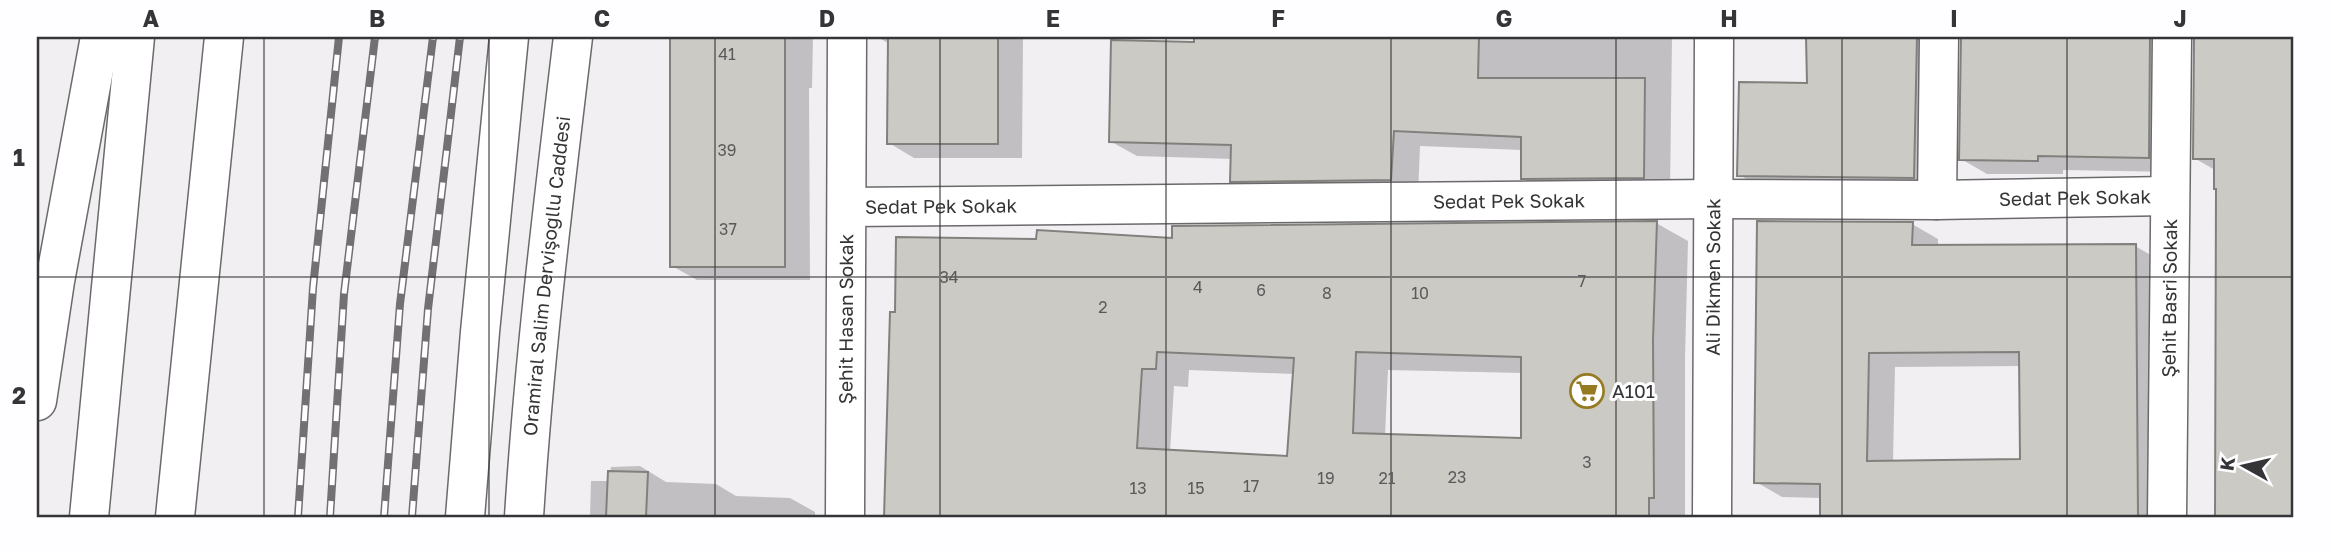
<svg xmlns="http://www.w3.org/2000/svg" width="2331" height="554" viewBox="0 0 2331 554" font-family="'Golos Text',sans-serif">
	<rect width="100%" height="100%" fill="#f2eff3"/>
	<g fill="#0003" fill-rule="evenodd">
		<polygon points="670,37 813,37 812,88 809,88 810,280 697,280 672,266"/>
		<polygon points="877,37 1023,37 1022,158 914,158 889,143 890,44"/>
		<polygon points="1195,37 1672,37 1670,192 1549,193 1522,178 1522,150 1420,146 1418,194 1259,196 1232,181 1233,159 1137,156 1110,141 1195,44"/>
		<polygon points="1809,37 1950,37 1940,192 1765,189 1739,175 1809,85"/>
		<polygon points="1963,37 2182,37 2174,172 2063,170 2063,174 1987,174 1961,159"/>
		<polygon points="2196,37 2294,37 2294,517 2216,517 2218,190 2215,170 2194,158"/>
		<path d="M1656 223 1688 241 1685 359V515H1680V517H885L892 314 1173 239ZM1189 370 1294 374 1289 458 1170 452 1174 386 1188 387ZM1388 370 1523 373V440L1385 436Z"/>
		<path d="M1912 224 1938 239V247L2135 246 2161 261 2164 517H1822L1821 498 1782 497 1756 482ZM2021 366 2022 461 1893 462 1895 367Z"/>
		<polygon points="640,466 666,482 716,484 736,496 790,498 815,512 815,517 590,517 591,481 609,481 611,467"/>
	</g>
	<g fill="#cbcac5" stroke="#82807c" stroke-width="2" fill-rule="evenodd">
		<rect x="670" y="37" width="115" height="230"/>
		<polygon points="888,37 998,37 998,144 887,144"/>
		<polygon points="1194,37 1479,37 1478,78 1645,78 1644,178 1521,179 1521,137 1394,131 1391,180 1230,182 1231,145 1109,142 1111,40 1194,42"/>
		<polygon points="1806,37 1917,37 1914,178 1737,176 1739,82 1807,83"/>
		<polygon points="1961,37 2150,37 2149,158 2038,156 2038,161 1959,160"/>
		<polygon points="2194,37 2294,37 2294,517 2215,517 2216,189 2214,189 2214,159 2193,159"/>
		<path d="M1657 221 1653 340 1654 498H1649V517H884L890 312H895L896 237 1036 239 1037 230 1172 238V226ZM1157 352 1294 358 1287 456 1137 448 1142 369H1156ZM1356 352 1521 357V438L1353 433Z"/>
		<path d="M1757 221 1913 222 1912 245 2136 244 2138 517H1820V484L1754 483ZM2019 352 2020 459 1867 461 1869 353Z"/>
		<polygon points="608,471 648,472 646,517 606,517"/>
	</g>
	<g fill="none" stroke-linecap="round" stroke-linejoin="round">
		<g stroke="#6c696d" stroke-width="41">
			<g id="minor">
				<polyline points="1937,200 1939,37"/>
				<path id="s1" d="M847 207 1713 199 1937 200 2169 196"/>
				<path id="s2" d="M845 517 847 37"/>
				<path id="s3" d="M1712 517 1714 37"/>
				<path id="s4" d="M2167 517 2172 37"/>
			</g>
		</g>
		<g stroke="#6c696d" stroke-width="41">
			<g id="secondary">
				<polyline points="465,517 480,332 509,37"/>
				<path id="s5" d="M524 517C534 357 554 196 573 37"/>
			</g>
		</g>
		<g stroke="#6c696d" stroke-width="41">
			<g id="trunk">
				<polyline points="37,401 55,281 100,37"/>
				<polyline points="89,517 135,37"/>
				<polyline points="175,517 224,37"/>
			</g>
		</g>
		<use href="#minor" stroke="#fff" stroke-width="38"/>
		<use href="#secondary" stroke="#fff" stroke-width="38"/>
		<use href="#trunk" stroke="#fff" stroke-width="38"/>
		<g stroke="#727073" stroke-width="8">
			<g id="rail">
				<polyline points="298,517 313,288 339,37"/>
				<polyline points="330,517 344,294 375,37"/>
				<polyline points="384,517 400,304 433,37"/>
				<polyline points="412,517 428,309 460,37"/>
			</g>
		</g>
		<use href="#rail" stroke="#fefdff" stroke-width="5" stroke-dasharray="16" stroke-linecap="butt"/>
	</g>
	<path fill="none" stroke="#353436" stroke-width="2" stroke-opacity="0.55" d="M264 37V517M489 37V517M715 37V517M940 37V517M1166 37V517M1391 37V517M1616 37V517M1842 37V517M2067 37V517M37 277H2294"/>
	<defs>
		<g id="supermarket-ring" transform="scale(1.75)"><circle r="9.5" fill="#fefdff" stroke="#967a22" stroke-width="1.5"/><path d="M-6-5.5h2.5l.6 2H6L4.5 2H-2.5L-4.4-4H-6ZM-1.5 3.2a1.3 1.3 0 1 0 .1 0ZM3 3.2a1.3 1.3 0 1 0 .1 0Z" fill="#967a22"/></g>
	</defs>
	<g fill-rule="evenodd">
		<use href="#supermarket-ring" x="1587" y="391"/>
	</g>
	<g text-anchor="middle" stroke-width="6" stroke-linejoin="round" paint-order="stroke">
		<g font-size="16" fill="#5a5a5a">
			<text x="727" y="60">41</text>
			<text x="727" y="156">39</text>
			<text x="728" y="235">37</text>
			<text x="949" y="283">34</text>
			<text x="1582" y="287">7</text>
			<text x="1198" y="293">4</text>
			<text x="1261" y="296">6</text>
			<text x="1327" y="299">8</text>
			<text x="1420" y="299">10</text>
			<text x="1103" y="313">2</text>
			<text x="1587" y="468">3</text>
			<text x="1457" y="483">23</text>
			<text x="1326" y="484">19</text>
			<text x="1387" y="484">21</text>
			<text x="1251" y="492">17</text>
			<text x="1138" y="494">13</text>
			<text x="1196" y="494">15</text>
		</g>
		<g font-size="19" fill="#353436" stroke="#fefdff">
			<text dy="7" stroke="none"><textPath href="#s1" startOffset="1228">Sedat Pek Sokak</textPath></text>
			<text dy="7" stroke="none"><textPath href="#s1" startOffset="662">Sedat Pek Sokak</textPath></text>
			<text dy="7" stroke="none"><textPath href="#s1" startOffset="94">Sedat Pek Sokak</textPath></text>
			<text dy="7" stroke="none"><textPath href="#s5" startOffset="242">Oramiral Salim Dervişoğllu Caddesi</textPath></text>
			<text dy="7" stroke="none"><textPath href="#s3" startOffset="240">Ali Dikmen Sokak</textPath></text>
			<text dy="7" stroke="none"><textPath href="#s4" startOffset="219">Şehit Basri Sokak</textPath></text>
			<text dy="7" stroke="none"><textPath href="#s2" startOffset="198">Şehit Hasan Sokak</textPath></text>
		</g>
		<g font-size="19" fill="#353436" stroke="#fefdff" text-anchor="start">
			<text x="1612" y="398">A101</text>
		</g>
	</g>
	<rect width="2331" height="554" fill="none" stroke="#fefdff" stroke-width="77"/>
	<g transform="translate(2244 466) rotate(278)" stroke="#fefdff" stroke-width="5" paint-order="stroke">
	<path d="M0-5L12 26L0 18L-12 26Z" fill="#353436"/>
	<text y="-10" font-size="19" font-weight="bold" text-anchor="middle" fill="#353436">K</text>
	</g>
	<rect x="38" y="38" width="2254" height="478" fill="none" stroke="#353436" stroke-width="2.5"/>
	<g font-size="23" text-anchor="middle" font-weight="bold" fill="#353436">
		<text x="151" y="27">A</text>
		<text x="377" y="27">B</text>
		<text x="602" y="27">C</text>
		<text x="827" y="27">D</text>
		<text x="1053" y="27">E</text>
		<text x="1278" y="27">F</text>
		<text x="1504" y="27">G</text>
		<text x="1729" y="27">H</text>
		<text x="1954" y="27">I</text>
		<text x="2180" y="27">J</text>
		<text x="19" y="166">1</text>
		<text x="19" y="404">2</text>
	</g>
</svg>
